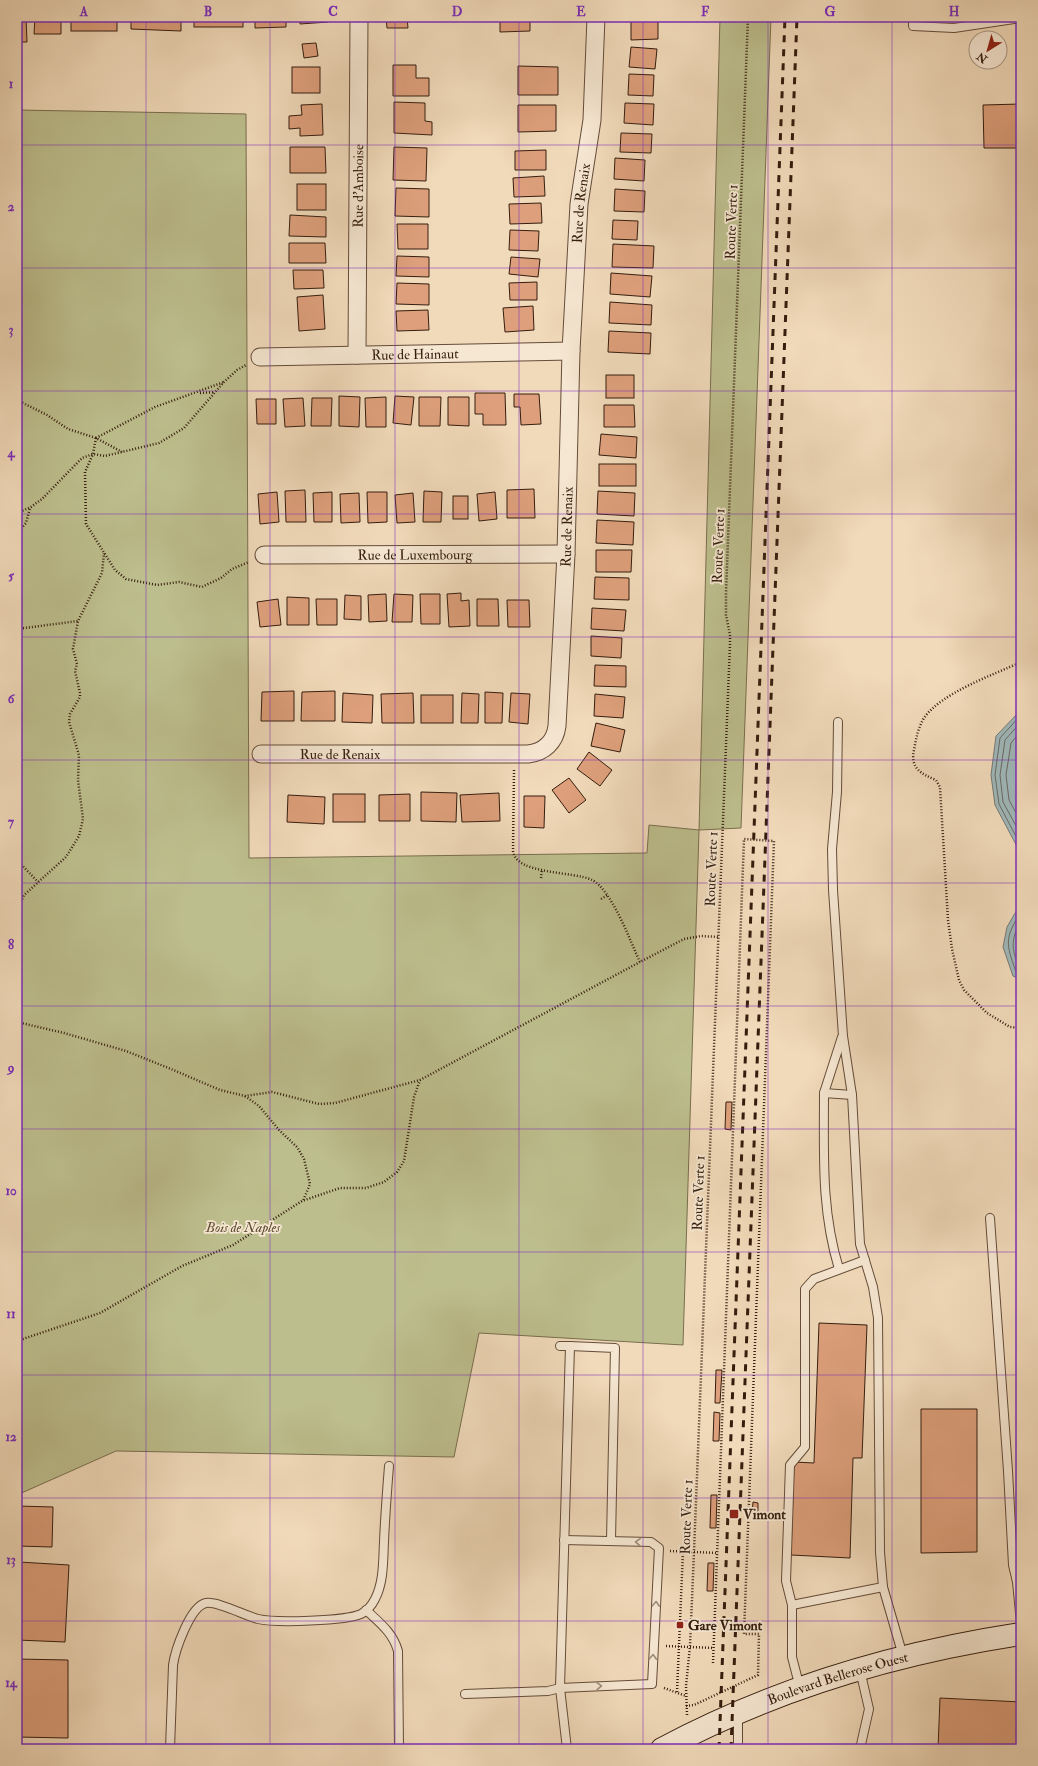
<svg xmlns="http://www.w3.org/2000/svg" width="1038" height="1766" viewBox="0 0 1038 1766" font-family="'IM FELL Double Pica',serif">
	<rect width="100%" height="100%" fill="#f1daba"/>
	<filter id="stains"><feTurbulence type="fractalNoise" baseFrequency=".005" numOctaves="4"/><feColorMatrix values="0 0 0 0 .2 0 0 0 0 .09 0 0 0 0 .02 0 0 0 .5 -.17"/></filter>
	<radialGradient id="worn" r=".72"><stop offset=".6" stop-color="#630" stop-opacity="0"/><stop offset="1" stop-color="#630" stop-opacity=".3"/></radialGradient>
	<polygon fill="#bdbe8d" stroke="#796e4e" points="720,17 771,17 741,828 699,830 683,1345 479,1333 454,1457 116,1451 17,1495 17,110 246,114 249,858 647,853 649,825 699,830"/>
	<g fill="#9fb8ba" stroke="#757a75">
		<polygon points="1021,710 1021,854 995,805 991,775 996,736"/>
		<polygon points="1021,903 1021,979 1013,976 1003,947 1007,927"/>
	</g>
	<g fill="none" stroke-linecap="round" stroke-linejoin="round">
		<g stroke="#6a6a64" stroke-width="1">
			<polyline points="1021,715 1000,738 995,775 999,804 1021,846"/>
			<polyline points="1021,722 1005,740 1000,775 1003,802 1021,835"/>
			<polyline points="1021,731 1011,743 1006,775 1009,800 1021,822"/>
			<path d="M1021 912C1004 939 1006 943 1016 972L1021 975"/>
			<path d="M1021 922C1010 938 1011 953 1021 969"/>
		</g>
	</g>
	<g fill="#dea07c" stroke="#351d0e">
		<polygon points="17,17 26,17 27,42 17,42"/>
		<polygon points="35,17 61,17 61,34 34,34"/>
		<rect x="71" y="17" width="46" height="14"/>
		<polygon points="131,17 181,17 181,31 131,29"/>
		<rect x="194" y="17" width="49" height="10"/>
		<polygon points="255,17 286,17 286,27 255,28"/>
		<polygon points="300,17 328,17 328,22 300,24"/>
		<polygon points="386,17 407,17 408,28 387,28"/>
		<polygon points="426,17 454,17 426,19"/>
		<rect x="463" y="17" width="28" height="1"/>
		<polygon points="500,17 530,17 530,31 500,32"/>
		<polygon points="631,17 658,17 658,39 631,40"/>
		<polygon points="316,43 318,56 304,58 302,44"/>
		<polygon points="631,47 657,49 655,69 629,67"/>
		<polygon points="393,65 416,65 416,78 429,78 429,96 393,96"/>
		<polygon points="518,66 558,67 558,95 518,95"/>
		<rect x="292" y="67" width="28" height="26"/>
		<polygon points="629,74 654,75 653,96 628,95"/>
		<polygon points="394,102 425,103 425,121 432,122 432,135 394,133"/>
		<polygon points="625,103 654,104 653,125 624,123"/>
		<polygon points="322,104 323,135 300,136 300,128 289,129 289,116 302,115 301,105"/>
		<polygon points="1021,104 1021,148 984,148 983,105"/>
		<polygon points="518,105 556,105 556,131 518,132"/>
		<polygon points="621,133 652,134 651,153 620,152"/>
		<polygon points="290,147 325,147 326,173 290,173"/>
		<polygon points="394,147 427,148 426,181 393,180"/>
		<polygon points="546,150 546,170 515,170 515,151"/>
		<polygon points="615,158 645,160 644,181 614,179"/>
		<polygon points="544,176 545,196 514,197 513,178"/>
		<rect x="297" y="184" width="29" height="26"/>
		<polygon points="396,188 429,189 429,217 395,216"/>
		<polygon points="615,189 645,191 644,212 614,211"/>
		<polygon points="541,203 542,223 510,224 509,204"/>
		<polygon points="290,215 326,217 326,237 289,236"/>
		<polygon points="613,220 638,221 637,240 612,239"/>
		<polygon points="397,224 428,224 428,249 398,249"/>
		<polygon points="510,230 539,231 538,251 509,250"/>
		<polygon points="289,243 325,243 326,263 289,263"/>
		<polygon points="613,244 654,246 653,268 612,267"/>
		<polygon points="397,256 429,257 429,277 396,276"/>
		<polygon points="511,257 540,259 538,277 509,274"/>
		<polygon points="293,270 323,270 324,288 294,289"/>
		<polygon points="611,273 652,276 650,297 610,294"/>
		<polygon points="537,282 537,300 510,300 509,283"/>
		<polygon points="397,283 429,284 429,305 396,304"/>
		<polygon points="323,295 325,329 299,331 297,297"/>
		<polygon points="610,302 652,305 651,325 609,323"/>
		<polygon points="533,306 534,330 505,332 503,308"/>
		<polygon points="428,310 429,330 397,331 396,311"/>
		<polygon points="609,331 651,333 650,354 608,352"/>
		<rect x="606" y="375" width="28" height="23"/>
		<polygon points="475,393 505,393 506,425 483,425 483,414 475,414"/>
		<polygon points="514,394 539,394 541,424 521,425 520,407 514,407"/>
		<polygon points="339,396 360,397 359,427 339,426"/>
		<polygon points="395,396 414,397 411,425 393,423"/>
		<polygon points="386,397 386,427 366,427 365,398"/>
		<polygon points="419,397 441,397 440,426 419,426"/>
		<polygon points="448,397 469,397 469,426 448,425"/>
		<polygon points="303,398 305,426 285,427 283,399"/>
		<polygon points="312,398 332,398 331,426 311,426"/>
		<polygon points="256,399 276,399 276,424 257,424"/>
		<polygon points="604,405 634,405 635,427 604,427"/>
		<polygon points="601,434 637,437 636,458 599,455"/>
		<rect x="599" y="464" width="37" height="22"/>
		<polygon points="534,489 535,518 507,518 507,490"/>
		<polygon points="305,490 306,522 286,522 285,491"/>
		<polygon points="424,491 442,492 441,522 423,522"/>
		<polygon points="598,491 635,493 634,516 597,514"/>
		<polygon points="277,492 279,522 260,524 258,494"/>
		<polygon points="332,492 332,522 314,522 313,493"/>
		<polygon points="367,492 387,492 387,522 368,523"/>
		<polygon points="495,492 497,519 479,521 477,494"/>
		<polygon points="359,493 360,522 341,523 340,494"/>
		<polygon points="413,493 415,522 397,523 395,495"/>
		<rect x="453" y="496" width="15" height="23"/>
		<polygon points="597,520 634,522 633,545 596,543"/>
		<polygon points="596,550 632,550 631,572 596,572"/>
		<polygon points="595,577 629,578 629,600 594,599"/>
		<polygon points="461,593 461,601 469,600 470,626 449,627 447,594"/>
		<polygon points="386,594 387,621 369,622 368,595"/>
		<polygon points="394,594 413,595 412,622 392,622"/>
		<polygon points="420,594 440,594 440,624 421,624"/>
		<polygon points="345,595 361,596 361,620 344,619"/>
		<polygon points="287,597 309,598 309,625 287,625"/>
		<polygon points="278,599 281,625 260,627 257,602"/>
		<polygon points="316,599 337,599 337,625 317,625"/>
		<polygon points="477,599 498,599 499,626 477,626"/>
		<polygon points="507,600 529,600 530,627 508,627"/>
		<polygon points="592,608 626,610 624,631 591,629"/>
		<polygon points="591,636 622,638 621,658 591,656"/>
		<polygon points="595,665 626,666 626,687 594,686"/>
		<polygon points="294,691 294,721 261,721 262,692"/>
		<polygon points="335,691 335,721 301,721 302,692"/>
		<polygon points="485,692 503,693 502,723 485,723"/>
		<polygon points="343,693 373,695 372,723 342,722"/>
		<polygon points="413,693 414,723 382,723 381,694"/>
		<polygon points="462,693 479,694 478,723 461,723"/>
		<polygon points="511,693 530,694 528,724 509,722"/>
		<polygon points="595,694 625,697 623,718 594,716"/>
		<rect x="421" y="695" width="32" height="28"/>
		<polygon points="596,723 625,730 620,752 591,746"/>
		<polygon points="589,752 612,770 600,786 577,769"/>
		<polygon points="569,778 586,800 569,813 552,790"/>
		<polygon points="421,792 457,793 456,822 421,821"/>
		<polygon points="499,793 500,821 462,822 460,795"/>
		<rect x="333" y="794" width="32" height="28"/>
		<polygon points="410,794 410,821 379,821 379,795"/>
		<polygon points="288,795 325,797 324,824 287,822"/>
		<polygon points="524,796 545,796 544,828 524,827"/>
		<polygon points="726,1102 732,1102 731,1130 725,1129"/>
		<polygon points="819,1323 867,1325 862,1458 853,1458 850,1558 791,1555 794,1462 814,1463"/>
		<polygon points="716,1370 722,1370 720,1403 715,1403"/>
		<polygon points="921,1409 977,1409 977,1552 921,1553"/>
		<polygon points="714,1412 720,1413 719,1441 713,1441"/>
		<polygon points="711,1495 717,1495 716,1528 710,1528"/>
		<polygon points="753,1502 758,1503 758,1514 752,1514"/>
		<polygon points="17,1506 53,1507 52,1547 17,1546"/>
		<polygon points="19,1562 69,1565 65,1642 17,1640"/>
		<polygon points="708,1563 714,1563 713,1591 707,1591"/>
		<polygon points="17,1659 68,1660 68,1738 17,1737"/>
		<polygon points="940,1698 1021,1702 1021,1749 938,1749"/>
	</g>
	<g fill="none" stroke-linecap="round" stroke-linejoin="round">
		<g stroke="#644c39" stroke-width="10">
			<g id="lane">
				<polyline points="913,17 913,26 954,28 1021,18"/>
				<polyline points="838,722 837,792 832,849 833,890 843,1036 852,1095"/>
				<polyline points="824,1093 842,1037"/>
				<polyline points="990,1218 1008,1471 1013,1565 1017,1582 1021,1623"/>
				<path d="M839 1269C821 1210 824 1155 824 1093L852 1095 860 1244 873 1287 878 1318 880 1552 883 1587"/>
				<polyline points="560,1346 570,1346"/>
				<polyline points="792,1605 786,1581 790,1465 805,1447 805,1289 814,1279 865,1260"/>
				<path d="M366 1610C380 1623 393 1633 398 1651L399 1749"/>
				<polyline points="860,1670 869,1709 860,1749"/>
				<polyline points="800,1688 792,1657 792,1605 883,1587 903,1656"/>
				<polyline points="465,1694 548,1691 560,1688 652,1684 659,1548 651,1542 564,1540"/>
				<path d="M170 1749 173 1665C175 1651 190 1606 206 1603 217 1601 246 1616 258 1619 275 1623 346 1621 361 1614 367 1611 372 1605 375 1599 384 1582 383 1560 384 1542 385 1517 387 1491 389 1466"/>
				<polyline points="567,1749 560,1688 570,1346 615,1348 611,1540"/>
				<polyline points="738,1749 738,1714"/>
			</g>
		</g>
		<g stroke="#644c39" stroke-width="19">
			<g id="street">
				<path id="s1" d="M357 355 359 17"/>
				<path id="s2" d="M260 357 571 351"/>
				<path id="s3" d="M264 555 566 554"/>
				<path id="s4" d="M261 754H528C544 752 555 742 557 726L566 554 571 351 579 204 592 120 596 17"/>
			</g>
		</g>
		<g stroke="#351d0e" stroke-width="24">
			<g id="secondary">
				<path id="s5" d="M662 1749C774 1689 896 1653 1021 1634"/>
			</g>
		</g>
		<g stroke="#351d0e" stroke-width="2.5" stroke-dasharray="1 2" stroke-linecap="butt">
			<polyline points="200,393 215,392"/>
			<polyline points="17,400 47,415 68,429 96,438 122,452"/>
			<polyline points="96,438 93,454 85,472 86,524 115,570 126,579 157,585 179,582 202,587 221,578 232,569 249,562"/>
			<polyline points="96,438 155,407 224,382"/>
			<polyline points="17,513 31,507 42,499 82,458 93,454 105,456 159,443 184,428 224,382 237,370 246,365"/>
			<polyline points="17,533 26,523 30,508"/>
			<polyline points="17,629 78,621"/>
			<path d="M1021 662C993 675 941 693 924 718 918 728 916 739 914 750 910 768 921 774 936 780L940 787 948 920 952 949 959 980 964 990 987 1013 1010 1027 1021 1028"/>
			<path d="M514 770 513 851C516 875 574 871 592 880 612 890 630 941 640 962L684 939 701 936 719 937"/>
			<polyline points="17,860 38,882"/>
			<polyline points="541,878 542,869"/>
			<polyline points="601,899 608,895"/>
			<polyline points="17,910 24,895 66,857 79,836 83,819 78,780 79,755 69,722 70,714 80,697 80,693 75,671 77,664 73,649 78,621 102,573 104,553"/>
			<polyline points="17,1022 64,1033 126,1051 171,1069 220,1090 245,1096 272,1092 319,1104 335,1103 420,1080 640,962"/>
			<polyline points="245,1096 259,1106 279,1130 297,1147 304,1159 310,1184 303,1201"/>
			<polyline points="17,1341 100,1313 182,1266 233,1245 302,1201 340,1188 366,1188 384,1182 397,1172 404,1161 414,1097 420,1080"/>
			<polyline points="670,1551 718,1553"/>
			<polyline points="666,1646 714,1648"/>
			<polyline points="664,1688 686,1696"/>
			<polyline points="677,1692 683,1551"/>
			<polyline points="686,1706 694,1705 758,1675 759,1634 744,1634 774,841 744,839 713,1663"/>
			<polyline points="687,1715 686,1686 690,1646 694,1552 730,644 730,635 726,615 726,593 748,17"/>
		</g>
		<use href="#lane" stroke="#f6e7d2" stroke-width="8"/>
		<use href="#street" stroke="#f6e7d2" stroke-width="17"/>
		<use href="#secondary" stroke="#f6e7d2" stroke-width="22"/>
		<g stroke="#351d0e" stroke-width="3" stroke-dasharray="7 7" stroke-linecap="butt">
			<polyline points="719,1749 785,17"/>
			<polyline points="731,1749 797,17"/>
		</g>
	</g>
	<defs><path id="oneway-chevron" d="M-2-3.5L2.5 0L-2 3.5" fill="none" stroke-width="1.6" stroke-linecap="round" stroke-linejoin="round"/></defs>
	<g stroke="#9f8c7a">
		<use href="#oneway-chevron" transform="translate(638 1542) rotate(-176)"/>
		<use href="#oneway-chevron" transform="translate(656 1604) rotate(-87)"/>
		<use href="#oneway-chevron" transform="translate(653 1657) rotate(-87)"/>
		<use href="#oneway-chevron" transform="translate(599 1686) rotate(-2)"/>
	</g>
	<path fill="none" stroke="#7b2cbf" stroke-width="1" stroke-opacity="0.55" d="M146 17V1749M270 17V1749M395 17V1749M519 17V1749M643 17V1749M768 17V1749M892 17V1749M17 145H1021M17 268H1021M17 391H1021M17 514H1021M17 637H1021M17 760H1021M17 883H1021M17 1006H1021M17 1129H1021M17 1252H1021M17 1375H1021M17 1498H1021M17 1621H1021"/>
	<g fill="#8f2418" stroke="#f6e7d2" stroke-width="1.5">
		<rect x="729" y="1509" width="10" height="10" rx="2"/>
		<rect x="676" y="1621" width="8" height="8" rx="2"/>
	</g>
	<g text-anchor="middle" stroke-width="3.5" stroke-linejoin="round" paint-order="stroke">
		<g font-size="14" fill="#351d0e" stroke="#f6e7d2">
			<text dy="5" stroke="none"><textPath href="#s1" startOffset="169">Rue d'Amboise</textPath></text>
			<text dy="5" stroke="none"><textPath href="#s4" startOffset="834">Rue de Renaix</textPath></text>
			<text transform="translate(731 222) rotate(-88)" y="5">Route Verte 1</text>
			<text dy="5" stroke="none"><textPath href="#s2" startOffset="155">Rue de Hainaut</textPath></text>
			<text dy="5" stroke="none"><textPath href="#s4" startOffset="510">Rue de Renaix</textPath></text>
			<text transform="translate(718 546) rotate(-88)" y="5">Route Verte 1</text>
			<text dy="5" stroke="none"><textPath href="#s3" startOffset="151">Rue de Luxembourg</textPath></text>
			<text dy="5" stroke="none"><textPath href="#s4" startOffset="79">Rue de Renaix</textPath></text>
			<text transform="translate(711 869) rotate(-88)" y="5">Route Verte 1</text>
			<text transform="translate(698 1193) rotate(-88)" y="5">Route Verte 1</text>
			<text transform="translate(686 1517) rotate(-88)" y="5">Route Verte 1</text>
			<text dy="5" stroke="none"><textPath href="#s5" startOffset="190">Boulevard Bellerose Ouest</textPath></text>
		</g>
		<g font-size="14" font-style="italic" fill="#5e4d34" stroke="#f6e7d2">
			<text x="243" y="1232">Bois de Naples</text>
		</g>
		<g font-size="14" font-weight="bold" fill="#351d0e" stroke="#f6e7d2" text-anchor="start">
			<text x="743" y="1519">Vimont</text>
			<text x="688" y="1630">Gare Vimont</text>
		</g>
	</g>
	<rect width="1038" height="1766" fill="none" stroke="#f1daba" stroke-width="44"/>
	<g transform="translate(988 50) rotate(217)"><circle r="19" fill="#f6e7d2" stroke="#a99684"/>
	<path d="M0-3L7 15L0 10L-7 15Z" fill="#8f2418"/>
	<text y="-6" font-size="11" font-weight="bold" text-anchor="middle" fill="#351d0e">N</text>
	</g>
	<rect x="22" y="22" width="994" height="1722" fill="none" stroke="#7b2cbf" stroke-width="1.5"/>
	<g font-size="13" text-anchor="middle" font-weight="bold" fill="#7b2cbf">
		<text x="84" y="16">A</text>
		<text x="208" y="16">B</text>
		<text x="333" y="16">C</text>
		<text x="457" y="16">D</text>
		<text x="581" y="16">E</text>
		<text x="705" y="16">F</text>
		<text x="830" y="16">G</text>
		<text x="954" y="16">H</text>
		<text x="11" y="88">1</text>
		<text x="11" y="211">2</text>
		<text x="11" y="334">3</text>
		<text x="11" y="457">4</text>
		<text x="11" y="580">5</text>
		<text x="11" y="703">6</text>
		<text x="11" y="826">7</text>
		<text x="11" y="949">8</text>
		<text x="11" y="1072">9</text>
		<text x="11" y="1195">10</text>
		<text x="11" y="1318">11</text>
		<text x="11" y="1441">12</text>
		<text x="11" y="1564">13</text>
		<text x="11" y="1687">14</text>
	</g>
	<rect width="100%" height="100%" filter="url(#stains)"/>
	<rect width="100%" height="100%" fill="url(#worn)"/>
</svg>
